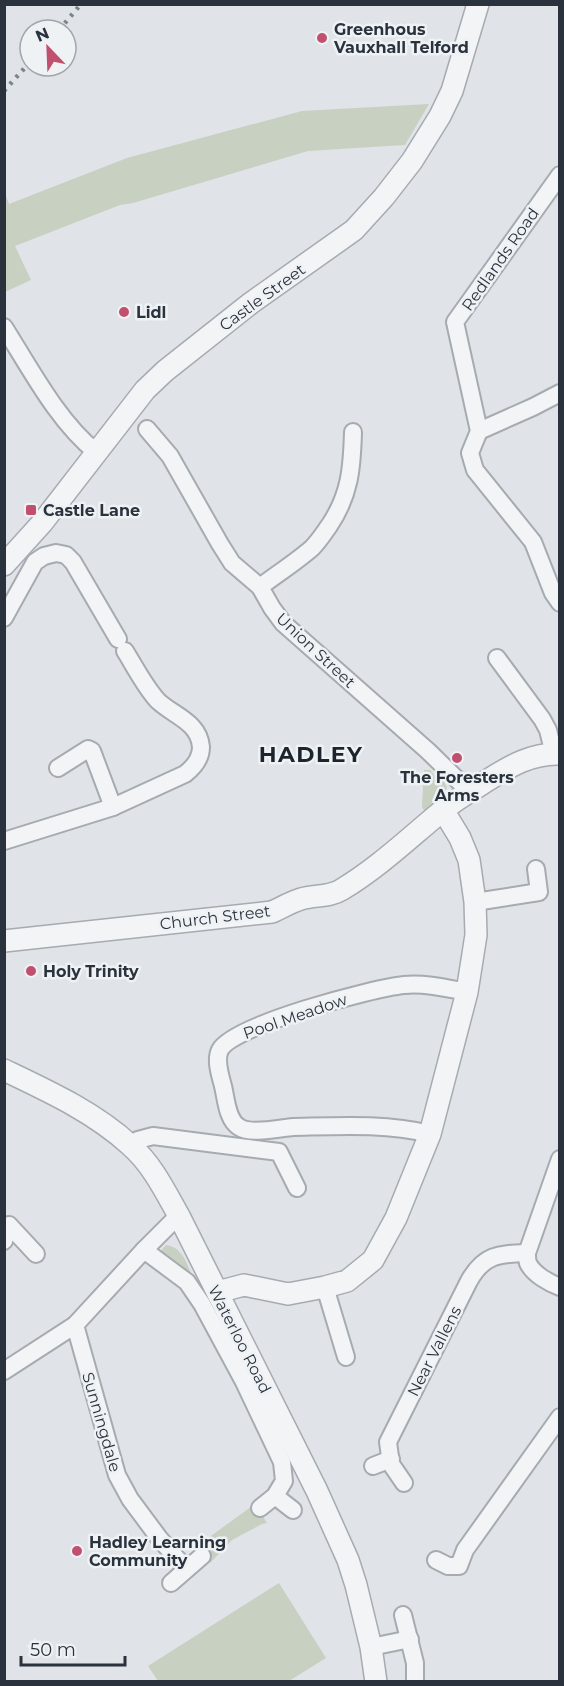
<svg xmlns="http://www.w3.org/2000/svg" width="564" height="1686" viewBox="0 0 564 1686" font-family="Montserrat,sans-serif">
	<rect width="100%" height="100%" fill="#e0e3e7"/>
	<g fill="#c7d0c1">
		<polygon points="429,104 405,145 308,151 133,203 120,205 15,246 31,280 5,292 5,193 9,204 127,158 302,111"/>
		<polygon points="424,770 430,770 440,782 444,781 447,788 442,800 425,812 422,807"/>
		<path d="M166 1245C182 1247 186 1262 192 1275L189 1277 160 1252Z"/>
		<polygon points="255,1504 267,1523 262,1524 232,1540 210,1563 197,1546"/>
		<polygon points="279,1583 326,1658 289,1681 158,1681 148,1666"/>
	</g>
	<g fill="none" stroke-linecap="round" stroke-linejoin="round">
		<g stroke="#a6abb1" stroke-width="20">
			<g id="minor">
				<polyline points="560,175 455,322 479,431 470,453 475,470 533,542 553,593 560,603"/>
				<path d="M4 327C30 368 58 422 96 452"/>
				<polyline points="147,429 170,456 220,544 232,563 260,587 272,608 283,623 428,751 470,792"/>
				<polyline points="479,431 533,407 560,393"/>
				<path d="M260 587C277 574 296 562 312 548 319 541 324 533 329 526 350 495 352 468 353 432"/>
				<polyline points="4,618 35,562 44,556 56,553 66,555 73,562 118,639"/>
				<polyline points="497,658 542,719 548,730 554,754"/>
				<path d="M58 768 88 749 92 751 113 807 185 774C194 767 201 759 201 747 199 722 174 716 158 701 145 687 135 667 125 651"/>
				<polyline points="4,841 113,807"/>
				<polyline points="475,902 539,892 536,869"/>
				<path d="M430 1134C386 1123 338 1126 293 1127 280 1128 250 1135 239 1127 227 1120 226 1098 223 1086 220 1075 215 1060 220 1050 233 1025 373 988 404 985 425 983 446 988 467 992"/>
				<polyline points="131,1145 138,1140 153,1136 279,1152 297,1188"/>
				<path d="M560 1159 527 1253C527 1256 527 1260 528 1263 533 1274 549 1283 560 1287"/>
				<polyline points="4,1241 9,1225 36,1254"/>
				<polyline points="144,1250 187,1282 202,1304 244,1382 282,1462 284,1481 275,1496 260,1508"/>
				<polyline points="325,1287 346,1357"/>
				<polyline points="75,1325 117,1475 130,1499 159,1538 186,1569"/>
				<polyline points="4,1371 75,1325 144,1250 173,1221 179,1216"/>
				<polyline points="373,1466 391,1459"/>
				<path d="M404 1483 391 1464 388 1442 469 1281C484 1254 499 1254 527 1253"/>
				<polyline points="275,1496 293,1510"/>
				<polyline points="436,1560 448,1566 459,1566 465,1550 560,1417"/>
				<polyline points="171,1583 202,1556"/>
				<polyline points="403,1615 415,1663 415,1682"/>
				<polyline points="371,1647 410,1639"/>
			</g>
		</g>
		<g stroke="#a6abb1" stroke-width="24">
			<g id="tertiary">
				<polyline points="4,565 42,523 145,390 165,371 251,303 354,230 384,197 412,161 440,116 452,91 478,4"/>
				<path d="M4 941 272 912C281 908 291 902 301 899 314 895 330 897 341 890 378 868 409 838 442 811 456 799 473 790 488 780 510 766 532 753 560 754"/>
				<path d="M4 1070C48 1091 94 1112 130 1145 152 1164 165 1191 179 1216L317 1491 348 1560 356 1585 371 1647 376 1682"/>
				<polyline points="218,1293 225,1290 244,1285 288,1294 325,1287 347,1281 373,1260 396,1218 430,1134 467,992 476,935 475,902 469,860 460,838 443,810"/>
			</g>
		</g>
		<use href="#minor" stroke="#f2f4f6" stroke-width="16"/>
		<use href="#tertiary" stroke="#f2f4f6" stroke-width="21"/>
		<g stroke="#7a858f" stroke-width="4.5" stroke-dasharray="3 6" stroke-linecap="butt">
			<polyline points="59,30 81,4"/>
			<polyline points="4,91 30,62"/>
		</g>
	</g>
	<g fill="#c1506e" stroke="#eff2f5" stroke-width="2">
		<circle cx="322" cy="38" r="6"/>
		<circle cx="124" cy="312" r="6"/>
		<rect x="25" y="504" width="12" height="12" rx="3"/>
		<circle cx="457" cy="758" r="6"/>
		<circle cx="31" cy="971" r="6"/>
		<circle cx="77" cy="1551" r="6"/>
	</g>
	<g text-anchor="middle" stroke-width="5" stroke-linejoin="round" paint-order="stroke">
		<g font-size="16" font-weight="bold" fill="#2a333d" stroke="#eff2f5" text-anchor="start">
			<text x="334" y="35">Greenhous<tspan x="334" dy="18">Vauxhall Telford</tspan></text>
			<text x="136" y="318">Lidl</text>
			<text x="43" y="516">Castle Lane</text>
			<text x="457" y="783" text-anchor="middle">The Foresters<tspan x="457" dy="18">Arms</tspan></text>
			<text x="43" y="977">Holy Trinity</text>
			<text x="89" y="1548">Hadley Learning<tspan x="89" dy="18">Community</tspan></text>
		</g>
		<g font-size="16" fill="#2a333d" stroke="#eff2f5">
			<text transform="translate(500 259) rotate(-55)" y="6">Redlands Road</text>
			<text transform="translate(262 297) rotate(-36)" y="6">Castle Street</text>
			<text transform="translate(316 650) rotate(43)" y="6">Union Street</text>
			<text transform="translate(215 917) rotate(-7)" y="6">Church Street</text>
			<text transform="translate(295 1016) rotate(-19)" y="6">Pool Meadow</text>
			<text transform="translate(240 1339) rotate(63)" y="6">Waterloo Road</text>
			<text transform="translate(434 1351) rotate(-63)" y="6">Near Vallens</text>
			<text transform="translate(102 1422) rotate(74)" y="6">Sunningdale</text>
		</g>
		<g font-size="22" font-weight="bold" letter-spacing="1.5" fill="#1c242e" stroke="#eff2f5">
			<text x="311" y="762">HADLEY</text>
		</g>
	</g>
	<rect width="564" height="1686" fill="none" stroke="#2a333d" stroke-width="12"/>
	<g transform="translate(48 48) rotate(337)"><circle r="28" fill="#eff2f5" stroke="#a0a6ab" stroke-width="1.5"/>
	<path d="M0-4.5L10 22L0 15L-10 22Z" fill="#c1506e"/>
	<text y="-9" font-size="16" font-weight="bold" text-anchor="middle" fill="#2a333d">N</text>
	</g>
	<path d="M21 1656v9h104v-9" fill="none" stroke="#2a333d" stroke-width="3"/>
	<text x="30" y="1656" font-size="18" fill="#2a333d" stroke="#eff2f5" stroke-width="4.5" paint-order="stroke">50 m</text>
</svg>
